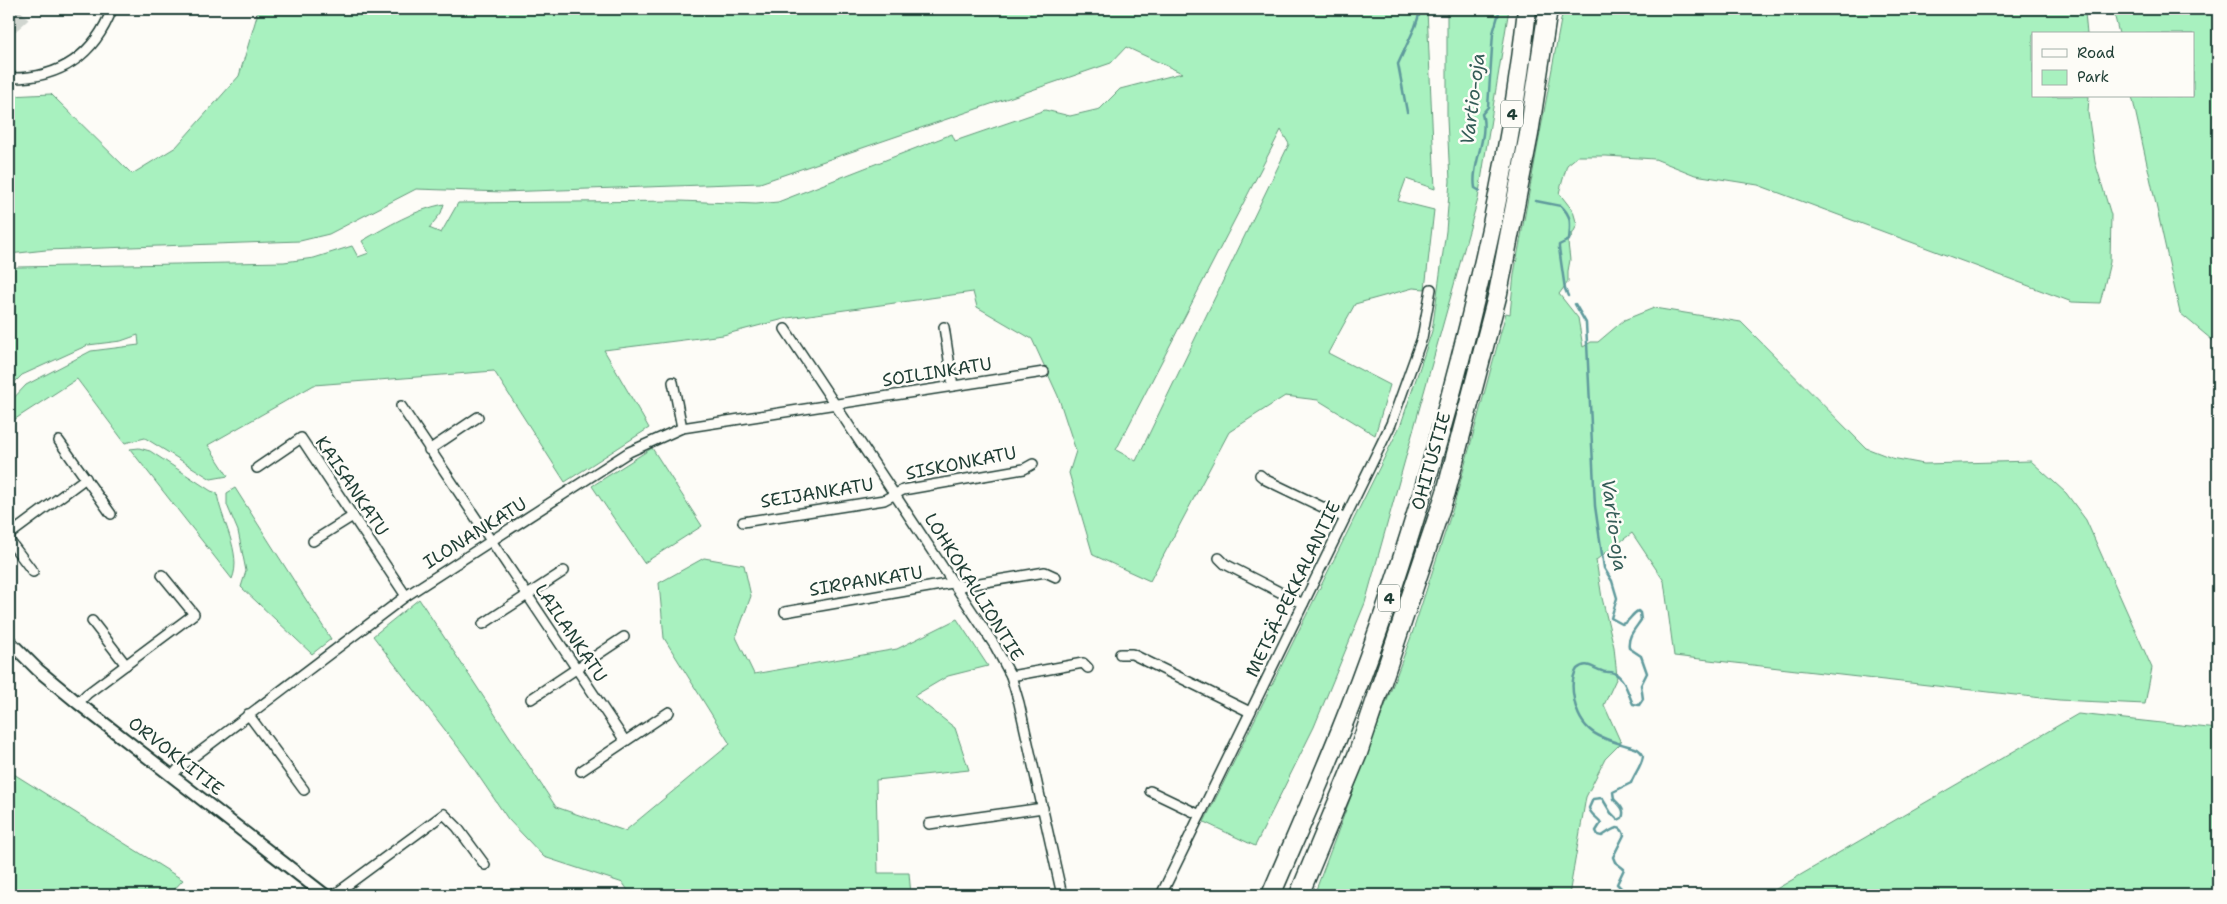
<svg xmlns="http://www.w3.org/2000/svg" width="2227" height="904" viewBox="0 0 2227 904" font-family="'Shantell Sans',sans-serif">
	<rect width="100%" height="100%" fill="#fdfcf7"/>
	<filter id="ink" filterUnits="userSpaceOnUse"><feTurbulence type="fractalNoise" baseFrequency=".02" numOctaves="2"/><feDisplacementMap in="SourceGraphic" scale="10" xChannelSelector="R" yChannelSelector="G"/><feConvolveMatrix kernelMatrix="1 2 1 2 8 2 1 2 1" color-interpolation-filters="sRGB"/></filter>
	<g filter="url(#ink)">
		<g fill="#a8f1bf" stroke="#64977a" fill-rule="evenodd">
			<path d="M259 9H1427L1435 189 1406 179 1398 201 1434 210 1425 289 1413 288 1355 304 1328 353 1390 385 1375 435 1318 400 1285 396 1229 432 1150 581 1093 555 1069 473 1076 451 1058 396 1032 339 977 307 973 292 788 318 723 335 604 350 649 428 565 482 494 371 314 385 208 445 228 476 211 479 145 438 125 443 77 379 9 423V403L26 385 91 351 139 345 138 335 121 341 88 345 22 375 9 388V269L18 267 284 262 314 258 352 246 358 257 369 253 362 241C388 226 414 210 444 204L441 213 429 228 441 233 458 203 680 201 756 204 778 202 952 134 955 141 1045 110 1070 116 1100 109 1120 89 1182 73 1126 47 1111 63 760 183 503 192 416 189 329 234 300 241 46 250 9 254V96L51 94 132 174 176 147 239 76ZM1281 130 1289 144 1136 461 1116 450Z"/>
			<polygon points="1447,9 1509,9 1478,199 1365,603 1314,727 1255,846 1204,822 1401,424 1432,331 1446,231 1450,181 1447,119"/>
			<polygon points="1563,9 2082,9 2085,13 2087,34 2033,34 2033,96 2089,96 2088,113 2095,162 2111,215 2110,262 2100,303 2072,302 1758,185 1695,175 1655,159 1606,156 1578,156 1567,165 1559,193 1573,211 1577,225 1568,243 1570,260 1568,271 1568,282 1559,294 1578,318 1583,347 1591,342 1598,342 1624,320 1654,308 1741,322 1866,448 1892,458 1924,464 2031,461 2066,493 2086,520 2152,668 2145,704 2059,700 1674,656 1664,581 1632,533 1596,560 1602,598 1614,647 1617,677 1604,705 1621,743 1605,759 1586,797 1569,895 1314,895 1412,634 1454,505 1506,313 1510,314 1514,274"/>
			<polygon points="2113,9 2218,9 2218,345 2180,313 2132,96 2193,96 2193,34 2119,34"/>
			<path d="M139 448 150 451 211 491 217 493C220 518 243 554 232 579L130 449Z"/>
			<polygon points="652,448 702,526 644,563 592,486"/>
			<polygon points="235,488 331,639 312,654 241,587 246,571 238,531 227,505 227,493"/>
			<polygon points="704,558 744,565 751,596 736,637 754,674 897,649 957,619 988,666 948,676 914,696 955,728 969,770 876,780 878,873 909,873 911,895 631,895 623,883 544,857 508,819 465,756 373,636 419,599 556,807 625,831 730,744 664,638 659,583"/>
			<polygon points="2078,714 2218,729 2218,895 1766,895"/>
			<polygon points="9,771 183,880 169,895 9,895"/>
		</g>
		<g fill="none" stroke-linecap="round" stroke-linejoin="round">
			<g stroke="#5e9a9c" stroke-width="2.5">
				<polyline points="1407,112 1398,64 1415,27 1421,9"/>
				<path d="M1480 191 1475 188C1471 165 1489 136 1482 114L1488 107 1493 33 1500 9"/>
				<path d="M1536 201 1561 206C1573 217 1570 226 1569 240L1559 245V248L1565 289 1568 296"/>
				<path d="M1575 304 1586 323 1595 506 1604 568 1612 581 1617 598 1611 618 1622 624C1630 622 1631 614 1638 611L1640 613 1641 620C1635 629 1627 637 1629 648L1641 656 1647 673 1641 685 1643 699 1639 705 1633 704C1628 694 1625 678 1614 673 1611 671 1606 673 1602 671 1592 668 1587 661 1577 669 1571 678 1572 689 1574 699 1580 732 1599 738 1628 746 1635 748 1639 748 1643 755 1643 764 1634 774 1631 783L1613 792 1614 799C1619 805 1626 809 1622 818L1618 820 1611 813 1602 798 1593 799 1589 808C1591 816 1598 817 1601 823L1596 831 1598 835 1602 836C1609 832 1620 821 1624 835L1613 857 1615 862 1624 869 1617 884 1624 891 1623 895"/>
			</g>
			<polyline stroke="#d1d6d0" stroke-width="18" stroke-dasharray="18 9" stroke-linecap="butt" points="9,25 27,9"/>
			<g stroke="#1f3d34" stroke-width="12">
				<g id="minor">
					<path d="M9 78C59 79 94 56 112 9"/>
					<polyline points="944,327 953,386"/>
					<polyline points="785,329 995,646 1011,676 1019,703 1062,895"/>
					<polyline points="673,382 682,428"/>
					<polyline points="401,406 625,741"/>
					<polyline points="59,441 111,514"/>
					<polyline points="429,450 478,417"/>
					<polyline points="257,468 301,438 406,596"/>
					<polyline points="1260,475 1266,480 1345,518"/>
					<polyline points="743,522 884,500 903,490 1024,469 1033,464"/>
					<polyline points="9,535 86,478"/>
					<polyline points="9,540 33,572"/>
					<polyline points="313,541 353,516"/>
					<polyline points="1219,558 1225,564 1303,604"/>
					<polyline points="785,612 952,583 962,586 1045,572 1056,577"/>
					<polyline points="92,621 126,665"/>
					<polyline points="483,624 564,571"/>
					<polyline points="1120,654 1132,654 1250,712"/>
					<polyline points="1011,676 1083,663 1088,668"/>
					<polyline points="531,699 624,637"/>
					<polyline points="78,703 87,694 194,614 162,575"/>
					<polyline points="248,714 304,790"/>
					<polyline points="581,771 669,712"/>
					<polyline points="173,775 180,767 406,596 629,452 682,428 1044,372"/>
					<polyline points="1150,791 1200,815"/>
					<polyline points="929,824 1043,808"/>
					<polyline points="334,895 444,814 457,827 485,865"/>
					<polyline points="1161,895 1391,424 1422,338 1431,289"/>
				</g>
			</g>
			<g stroke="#1f3d34" stroke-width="15">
				<polyline id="tertiary" points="9,641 38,670 78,703 325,895"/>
			</g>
			<g stroke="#1f3d34" stroke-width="21">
				<g id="motorway">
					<path d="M1271 895C1294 841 1318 787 1340 732 1383 626 1417 516 1448 405 1483 276 1513 143 1527 9"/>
					<polyline points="1299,895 1358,753 1446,492 1498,293 1529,134 1548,9"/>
				</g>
			</g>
			<use href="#minor" stroke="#fdfcf7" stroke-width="9"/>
			<use href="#tertiary" stroke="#fdfcf7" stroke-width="11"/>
			<use href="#motorway" stroke="#fdfcf7" stroke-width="18"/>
		</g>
	</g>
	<g text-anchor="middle" stroke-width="5" stroke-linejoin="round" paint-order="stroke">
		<g fill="#fdfcf7" stroke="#62766e" stroke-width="1">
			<rect x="1501" y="100.5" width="22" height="27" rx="4"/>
			<rect x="1378" y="584.5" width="22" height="27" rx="4"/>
		</g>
		<g font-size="16" font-weight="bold" fill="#1f3d34">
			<text x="1512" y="120">4</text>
			<text x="1389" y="604">4</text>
		</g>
		<g font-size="18" fill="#1f3d34" stroke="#fdfcf7">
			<text transform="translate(937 372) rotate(-9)" y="6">SOILINKATU</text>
			<text transform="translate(1431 461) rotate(-74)" y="6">OHITUSTIE</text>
			<text transform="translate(961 463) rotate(-11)" y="6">SISKONKATU</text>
			<text transform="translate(352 486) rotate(56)" y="6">KAISANKATU</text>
			<text transform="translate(817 493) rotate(-9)" y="6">SEIJANKATU</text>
			<text transform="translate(475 533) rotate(-32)" y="6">ILONANKATU</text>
			<text transform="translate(866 581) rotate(-9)" y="6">SIRPANKATU</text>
			<text transform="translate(974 587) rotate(58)" y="6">LOHKOKALLIONTIE</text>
			<text transform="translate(1293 589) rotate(-64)" y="6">METSÄ-PEKKALANTIE</text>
			<text transform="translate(571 633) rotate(56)" y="6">LAILANKATU</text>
			<text transform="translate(176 756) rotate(38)" y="6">ORVOKKITIE</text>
		</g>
		<g font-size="19" font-style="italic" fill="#345c57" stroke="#fdfcf7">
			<text transform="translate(1472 99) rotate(-83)" y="7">Vartio-oja</text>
			<text transform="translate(1615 525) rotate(82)" y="7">Vartio-oja</text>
		</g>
	</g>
	<rect width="2227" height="904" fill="none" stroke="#fdfcf7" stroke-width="30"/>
	<rect x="15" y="15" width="2197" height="874" fill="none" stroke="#1f3d34" stroke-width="2" filter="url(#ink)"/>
	<rect x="2032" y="32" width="162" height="65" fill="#fdfcf7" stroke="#a4b0a9"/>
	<rect x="2042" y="49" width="25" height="8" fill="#fdfcf7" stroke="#a4b0a9"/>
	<text x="2077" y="58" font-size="15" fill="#1f3d34">Road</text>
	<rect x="2042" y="70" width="25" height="15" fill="#a8f1bf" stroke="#a4b0a9"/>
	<text x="2077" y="82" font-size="15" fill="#1f3d34">Park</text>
</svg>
